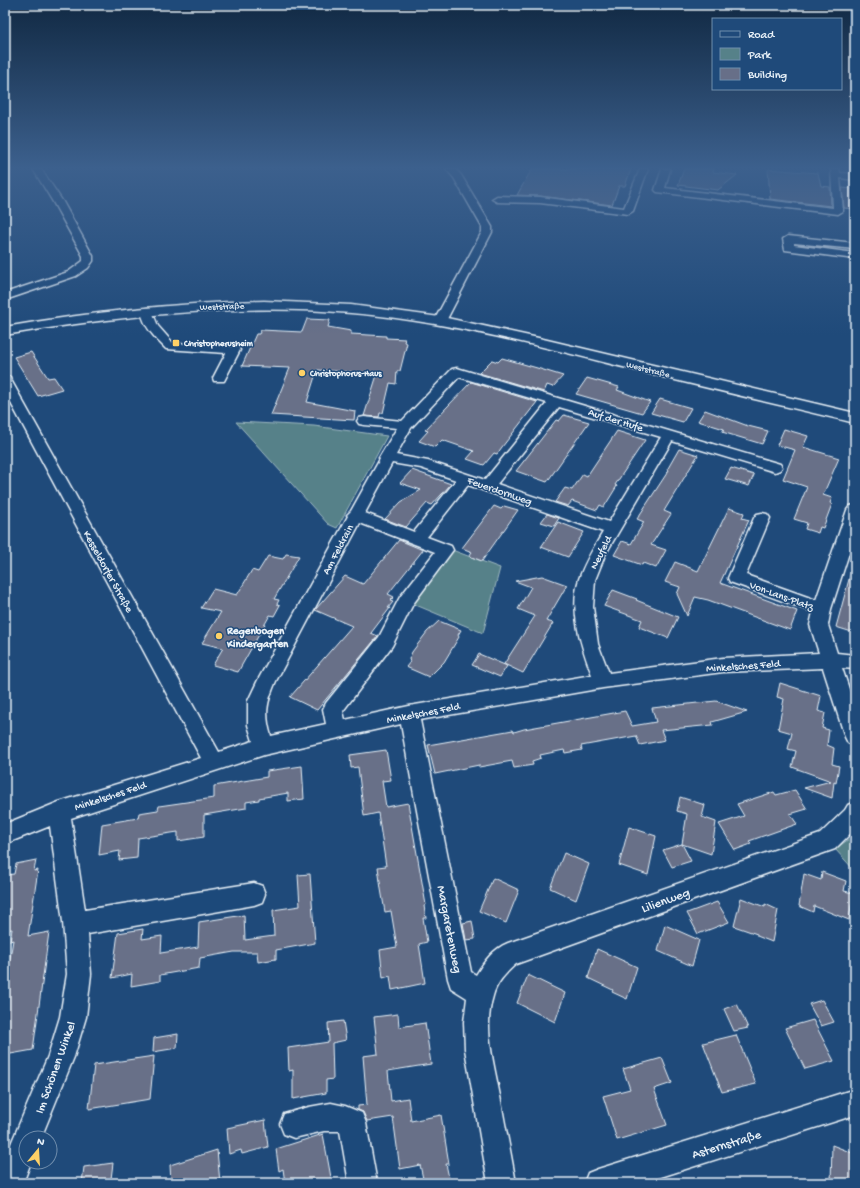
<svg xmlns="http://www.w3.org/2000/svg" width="860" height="1188" viewBox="0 0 860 1188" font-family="'Gochi Hand',sans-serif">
	<rect width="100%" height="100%" fill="#1f4a7a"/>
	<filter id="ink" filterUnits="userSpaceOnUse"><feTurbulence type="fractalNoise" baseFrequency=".025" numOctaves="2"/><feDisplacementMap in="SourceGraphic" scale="8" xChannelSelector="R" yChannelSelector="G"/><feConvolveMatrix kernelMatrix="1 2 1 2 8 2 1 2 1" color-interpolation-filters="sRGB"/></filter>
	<g filter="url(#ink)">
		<g fill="#568189" stroke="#9fb9c0">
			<polygon points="236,422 314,426 387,436 337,528 328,524"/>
			<polygon points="452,550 500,568 483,633 411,603"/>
			<polygon points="855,832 855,871 835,849 849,839"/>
		</g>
		<g fill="#676f88" stroke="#e8f1f8">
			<polygon points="532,169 631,169 625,186 619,186 612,205 540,196 517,195"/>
			<polygon points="684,169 714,169 713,172 737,175 718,190 678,185"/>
			<polygon points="768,169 818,173 821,186 830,187 831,206 770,199"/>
			<polygon points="842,188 855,189 855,209 844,208"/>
			<polygon points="307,319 330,320 328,327 351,331 351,334 386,336 386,338 405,339 404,342 407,343 400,371 397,371 396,384 390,383 383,413 380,413 379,417 364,416 377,375 351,374 352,372 317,370 307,402 355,411 354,420 271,415 290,368 242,366 256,334 259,334 261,330 302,332"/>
			<polygon points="31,352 48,378 54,377 62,389 38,396 14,357"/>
			<polygon points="502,358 537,368 563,376 553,387 547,385 544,392 479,373 492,360 498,362"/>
			<polygon points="587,378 619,387 617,390 650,402 642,413 576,394"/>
			<polygon points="471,382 537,402 502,447 497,454 494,453 484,465 467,459 474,451 442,440 435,447 419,441 428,431 425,430"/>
			<polygon points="660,399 691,408 683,422 651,413"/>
			<polygon points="705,410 748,426 768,431 762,444 722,432 724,429 698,421"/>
			<polygon points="564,415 589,422 547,482 516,471 556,420 559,421"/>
			<polygon points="784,429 808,436 803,447 839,458 823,495 832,498 830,503 832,504 823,528 820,527 818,533 805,529 807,523 794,519 807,487 783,479 795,450 777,445"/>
			<polygon points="617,431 645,440 615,485 617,486 604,507 600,505 597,510 572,501 568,506 555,502 565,488 572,490 583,474 587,476"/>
			<polygon points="679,449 698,455 664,511 671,514 651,545 666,550 656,568 643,563 642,565 614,555 622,541 631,544 644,522 637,519 669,470 667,470"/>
			<polygon points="731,468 754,475 749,486 725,479"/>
			<polygon points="412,470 451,484 432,505 427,503 406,527 385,519 401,502 421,490 400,483"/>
			<polygon points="494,506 501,509 504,506 518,510 482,561 469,556 472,552 462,548"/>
			<polygon points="729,508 744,513 742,518 749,520 720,583 797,611 790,630 708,600 695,597 687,616 677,594 680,587 665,582 675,562 698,571"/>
			<polygon points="547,514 559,518 554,526 541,522"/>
			<polygon points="558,522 584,532 568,557 541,547"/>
			<polygon points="399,540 423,550 388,594 394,597 390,601 393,602 388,608 390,608 371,633 378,636 317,710 290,697 352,626 315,610 345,576 363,584"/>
			<polygon points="286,554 299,556 274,599 279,600 277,604 280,605 274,616 270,615 238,672 213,665 223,648 202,643 221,612 201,608 213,589 237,595 252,570 258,572 268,556 283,559"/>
			<polygon points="851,572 855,572 855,633 836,627"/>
			<polygon points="542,576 567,585 546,621 553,623 523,673 504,664 535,616 518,609 531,587 515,581"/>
			<polygon points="613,590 637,599 636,600 678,617 668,638 639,627 642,620 604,606"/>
			<polygon points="439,621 461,630 458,635 459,637 444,662 429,677 406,667 410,662 409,659 412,652 427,632"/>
			<polygon points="479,654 507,666 500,677 472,665"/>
			<polygon points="780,683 821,696 818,711 825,713 822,728 829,730 827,745 834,748 832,764 839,766 836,783 834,782 832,798 804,788 831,781 792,767 796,751 788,749 792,733 778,729 784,699 777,697"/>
			<polygon points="716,701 747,712 712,722 713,725 661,730 665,740 640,745 636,736 581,746 582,750 565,753 564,750 540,755 541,758 532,761 533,765 514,768 512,761 479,767 479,765 435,774 428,745 513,730 514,732 524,729 625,711 632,726 656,722 652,708"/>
			<polygon points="386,750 391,780 382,781 386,807 408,803 426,905 424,906 426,918 423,918 427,942 419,944 425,983 392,990 390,976 383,978 380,950 397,947 391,911 385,912 381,889 378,867 386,866 378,813 364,816 358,767 351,768 350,755"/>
			<polygon points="302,766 304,799 288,801 288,793 259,798 259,800 246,802 246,808 204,815 204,837 178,841 178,832 138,838 137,858 119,860 120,851 99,855 102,824 138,818 139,813 158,810 159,806 214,798 214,786 267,777 267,771"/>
			<polygon points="795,790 807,809 790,814 797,824 749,841 751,844 735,850 719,824 744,816 737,804 774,792 776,795"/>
			<polygon points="680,797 705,805 702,817 716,822 711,854 682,844 687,814 677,811"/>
			<polygon points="629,827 656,836 648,875 619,865"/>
			<polygon points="682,844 691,861 672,867 663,850"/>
			<polygon points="564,853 589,864 576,900 550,888"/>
			<polygon points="36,860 34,871 38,870 28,936 49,932 33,1050 5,1055 5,988 13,940 10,941 12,929 5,930 5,875 14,874 16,864"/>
			<polygon points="822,872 846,881 844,891 853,893 849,920 814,906 813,912 799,906 804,874 821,880"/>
			<polygon points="310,874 315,943 276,950 276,959 258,962 257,952 234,952 200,958 199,968 160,975 160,981 131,986 132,974 112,978 118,933 143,929 142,939 162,936 161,953 198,947 199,922 244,915 245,940 274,936 273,910 300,906 298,875"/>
			<polygon points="493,878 519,890 506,923 479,911"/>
			<polygon points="741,898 765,907 765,904 778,910 772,942 757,936 757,934 734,926"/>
			<polygon points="717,902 729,922 698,934 687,913"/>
			<polygon points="472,921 475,939 466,940 463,923"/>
			<polygon points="665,925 699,940 692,966 658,951"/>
			<polygon points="597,949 637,967 627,999 612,992 613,990 588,978"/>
			<polygon points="528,975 565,993 555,1022 517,1003"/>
			<polygon points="822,1000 834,1022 821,1026 809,1004"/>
			<polygon points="737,1004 748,1028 734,1031 724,1009"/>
			<polygon points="398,1014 399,1027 425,1023 431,1064 388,1071 391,1101 408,1098 411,1121 441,1115 449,1164 446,1164 449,1178 428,1183 424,1183 420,1165 400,1169 393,1117 367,1121 363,1112 358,1110 358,1106 367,1105 363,1056 378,1054 374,1017"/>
			<polygon points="813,1020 834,1061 805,1069 785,1028"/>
			<polygon points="343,1021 346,1040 332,1043 333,1079 326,1080 326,1093 293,1099 293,1070 289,1071 288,1048 329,1042 328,1023"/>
			<polygon points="178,1034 177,1048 153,1052 154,1038"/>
			<polygon points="736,1035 756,1084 722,1092 703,1043"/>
			<polygon points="154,1056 150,1099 89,1109 94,1065"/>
			<polygon points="662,1058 672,1083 654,1089 667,1125 617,1140 603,1096 630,1089 623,1069"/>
			<polygon points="265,1120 268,1147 242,1154 241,1150 229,1154 227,1128"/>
			<polygon points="323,1134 332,1183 285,1183 283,1169 279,1171 276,1149"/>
			<polygon points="832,1145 855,1154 855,1183 831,1183"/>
			<polygon points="217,1150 220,1183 171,1183 170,1165"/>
			<polygon points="113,1163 111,1179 82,1183 84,1167"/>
		</g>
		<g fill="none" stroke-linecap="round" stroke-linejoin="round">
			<g stroke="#e8f1f8" stroke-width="3">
				<g id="minor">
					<polygon points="33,169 41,169 63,202 93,256 93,261 88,268 76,276 5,300 5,293 68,272 83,261 83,256 53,202"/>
					<polygon points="446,169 455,169 461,175 492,227 492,232 446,321 444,323 436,323 434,321 482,232 482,227 454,178"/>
					<polygon points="640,169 648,169 633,211 628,214 540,203 497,202 492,199 497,196 540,197 624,208"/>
					<polygon points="662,169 670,169 665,188 833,208 831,169 839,169 840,173 855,174 855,180 840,178 843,211 838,214 657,192 655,190"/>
					<polygon points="788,236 855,243 855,249 794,243 794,245 855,253 855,259 785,250 783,239"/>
					<path d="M147 308 151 309 158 326 173 343 238 347 240 350 224 381H214L213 378 226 353 166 349C155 338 144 327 141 311L143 309Z"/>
					<path d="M457 368 780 464 782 467 780 470 775 472 672 441 605 555 595 580 593 607 598 644 609 673 723 658 819 653 810 625 813 612 730 582 728 578 754 518 757 514 762 513 767 514 770 518 746 575 816 600 847 510 850 506 855 505V534L831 609 828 625 837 653 855 655V669L842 668 855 707V745L848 743 845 737 823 668 723 672 603 688 420 720 471 972 476 975C484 962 493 949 508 943L820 834 845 810 848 805 855 802V829L835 849 516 964C506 973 496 983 493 996 483 1028 494 1064 500 1096 505 1125 511 1154 516 1183H488L465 1049 464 1022 467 998 451 988 448 979 401 724 264 755 71 818 85 910 254 883 262 886 265 894 262 902 254 905 88 934 91 974 86 1017 74 1057 41 1138H26V1162H31L23 1183H5V1158L48 1056 60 1017 67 974 63 922 50 826 5 844V824L59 802 201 758 5 392V376L10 377 11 380 219 752 253 741 248 725V701L258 680 348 516 347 515 351 511 380 459 379 458 397 428 364 425 359 424 357 421 359 418 364 417 402 421 452 369ZM459 377 547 403 485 480 428 461 396 455 411 428ZM559 407 661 437 609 522 497 484ZM392 463 421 468 456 480 414 532 365 513ZM468 485 603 532C594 547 585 562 579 579 569 610 581 646 592 675L409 706 345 720 343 711 392 646 413 604 453 550 451 546 427 537ZM360 523 435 552 400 597 379 637 326 703 323 709 326 724 271 736C264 713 267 702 276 681Z"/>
					<polygon points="855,1089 855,1115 642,1183 584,1183 588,1173 598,1169"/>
					<polygon points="331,1103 345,1106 362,1113 366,1123 377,1183 349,1183 340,1131 324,1131 294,1138 284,1134 280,1124 284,1114 309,1107"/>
				</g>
			</g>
			<g stroke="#e8f1f8" stroke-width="3">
				<path id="major" d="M264 301 351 305 447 318 543 339 855 413V423C780 405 706 388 631 369 539 346 446 321 351 313 235 303 119 316 5 335V327C91 312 177 303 264 301Z"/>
			</g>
			<use href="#minor" fill="#1f4a7a" fill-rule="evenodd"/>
			<use href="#major" fill="#1f4a7a" fill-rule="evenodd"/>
		</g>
	</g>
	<linearGradient id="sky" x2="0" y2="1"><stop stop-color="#112943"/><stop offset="0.5" stop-color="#3c608d"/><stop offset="1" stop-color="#3c608d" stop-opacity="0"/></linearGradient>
	<rect width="860" height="335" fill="url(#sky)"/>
	<g fill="#ffd166" stroke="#1f4a7a" stroke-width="1.5">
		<rect x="172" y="339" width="8" height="8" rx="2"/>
		<circle cx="302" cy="373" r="4"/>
		<circle cx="219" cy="636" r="4"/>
	</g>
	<g text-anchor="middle" stroke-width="3" stroke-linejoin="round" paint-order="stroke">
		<g font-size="9" fill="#e8f1f8" stroke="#1f4a7a">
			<text transform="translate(222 306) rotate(-2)" y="3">Weststraße</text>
			<text transform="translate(648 369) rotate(14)" y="3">Weststraße</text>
		</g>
		<g font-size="9" font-weight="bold" fill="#e8f1f8" stroke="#1f4a7a" text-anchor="start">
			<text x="184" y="346">Christopherusheim</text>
			<text x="310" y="376">Christophorus-Haus</text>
		</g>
		<g font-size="11" fill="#e8f1f8" stroke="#1f4a7a">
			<text transform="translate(616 419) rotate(17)" y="4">Auf der Hufe</text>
			<text transform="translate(500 490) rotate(19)" y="4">Feuerdornweg</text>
			<text transform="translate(337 549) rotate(-62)" y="4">Am Feldrain</text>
			<text transform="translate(600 552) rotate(-63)" y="4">Neufeld</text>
			<text transform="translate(109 571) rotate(61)" y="4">Kesseldorfer Straße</text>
			<text transform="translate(782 595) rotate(20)" y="4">Von-Lans-Platz</text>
			<text transform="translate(743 665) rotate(-4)" y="4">Minkelsches Feld</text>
			<text transform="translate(423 712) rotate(-11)" y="4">Minkelsches Feld</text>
			<text transform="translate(110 795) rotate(-18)" y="4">Minkelsches Feld</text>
		</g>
		<g font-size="11" font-weight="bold" fill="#e8f1f8" stroke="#1f4a7a" text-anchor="start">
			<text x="227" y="634">Regenbogen<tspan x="227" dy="13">Kindergarten</tspan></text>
		</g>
		<g font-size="13" fill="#e8f1f8" stroke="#1f4a7a">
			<text transform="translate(665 899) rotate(-20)" y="5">Lilienweg</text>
			<text transform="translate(451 929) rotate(79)" y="5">Margaretenweg</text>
			<text transform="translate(54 1067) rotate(-70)" y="5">Im Schönen Winkel</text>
			<text transform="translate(726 1143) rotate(-17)" y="5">Asternstraße</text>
		</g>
	</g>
	<rect width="860" height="1188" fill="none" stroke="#1f4a7a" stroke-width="20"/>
	<rect x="10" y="10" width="840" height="1168" fill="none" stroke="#e8f1f8" stroke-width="1.5" filter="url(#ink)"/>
	<rect x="712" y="18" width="130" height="72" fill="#1f4a7a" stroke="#6f8dac"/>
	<rect x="720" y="31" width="20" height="6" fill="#1f4a7a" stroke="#6f8dac"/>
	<text x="748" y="38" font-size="12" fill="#e8f1f8">Road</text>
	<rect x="720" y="48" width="20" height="12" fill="#568189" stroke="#6f8dac"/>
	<text x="748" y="58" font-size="12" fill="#e8f1f8">Park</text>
	<rect x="720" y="68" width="20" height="12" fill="#676f88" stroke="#6f8dac"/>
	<text x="748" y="78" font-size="12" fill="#e8f1f8">Building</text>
	<g transform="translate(38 1150) rotate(18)"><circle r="19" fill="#1f4a7a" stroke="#6f8dac"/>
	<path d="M0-3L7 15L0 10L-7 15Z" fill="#ffd166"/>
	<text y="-6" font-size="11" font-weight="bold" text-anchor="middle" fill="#e8f1f8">N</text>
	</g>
</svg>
